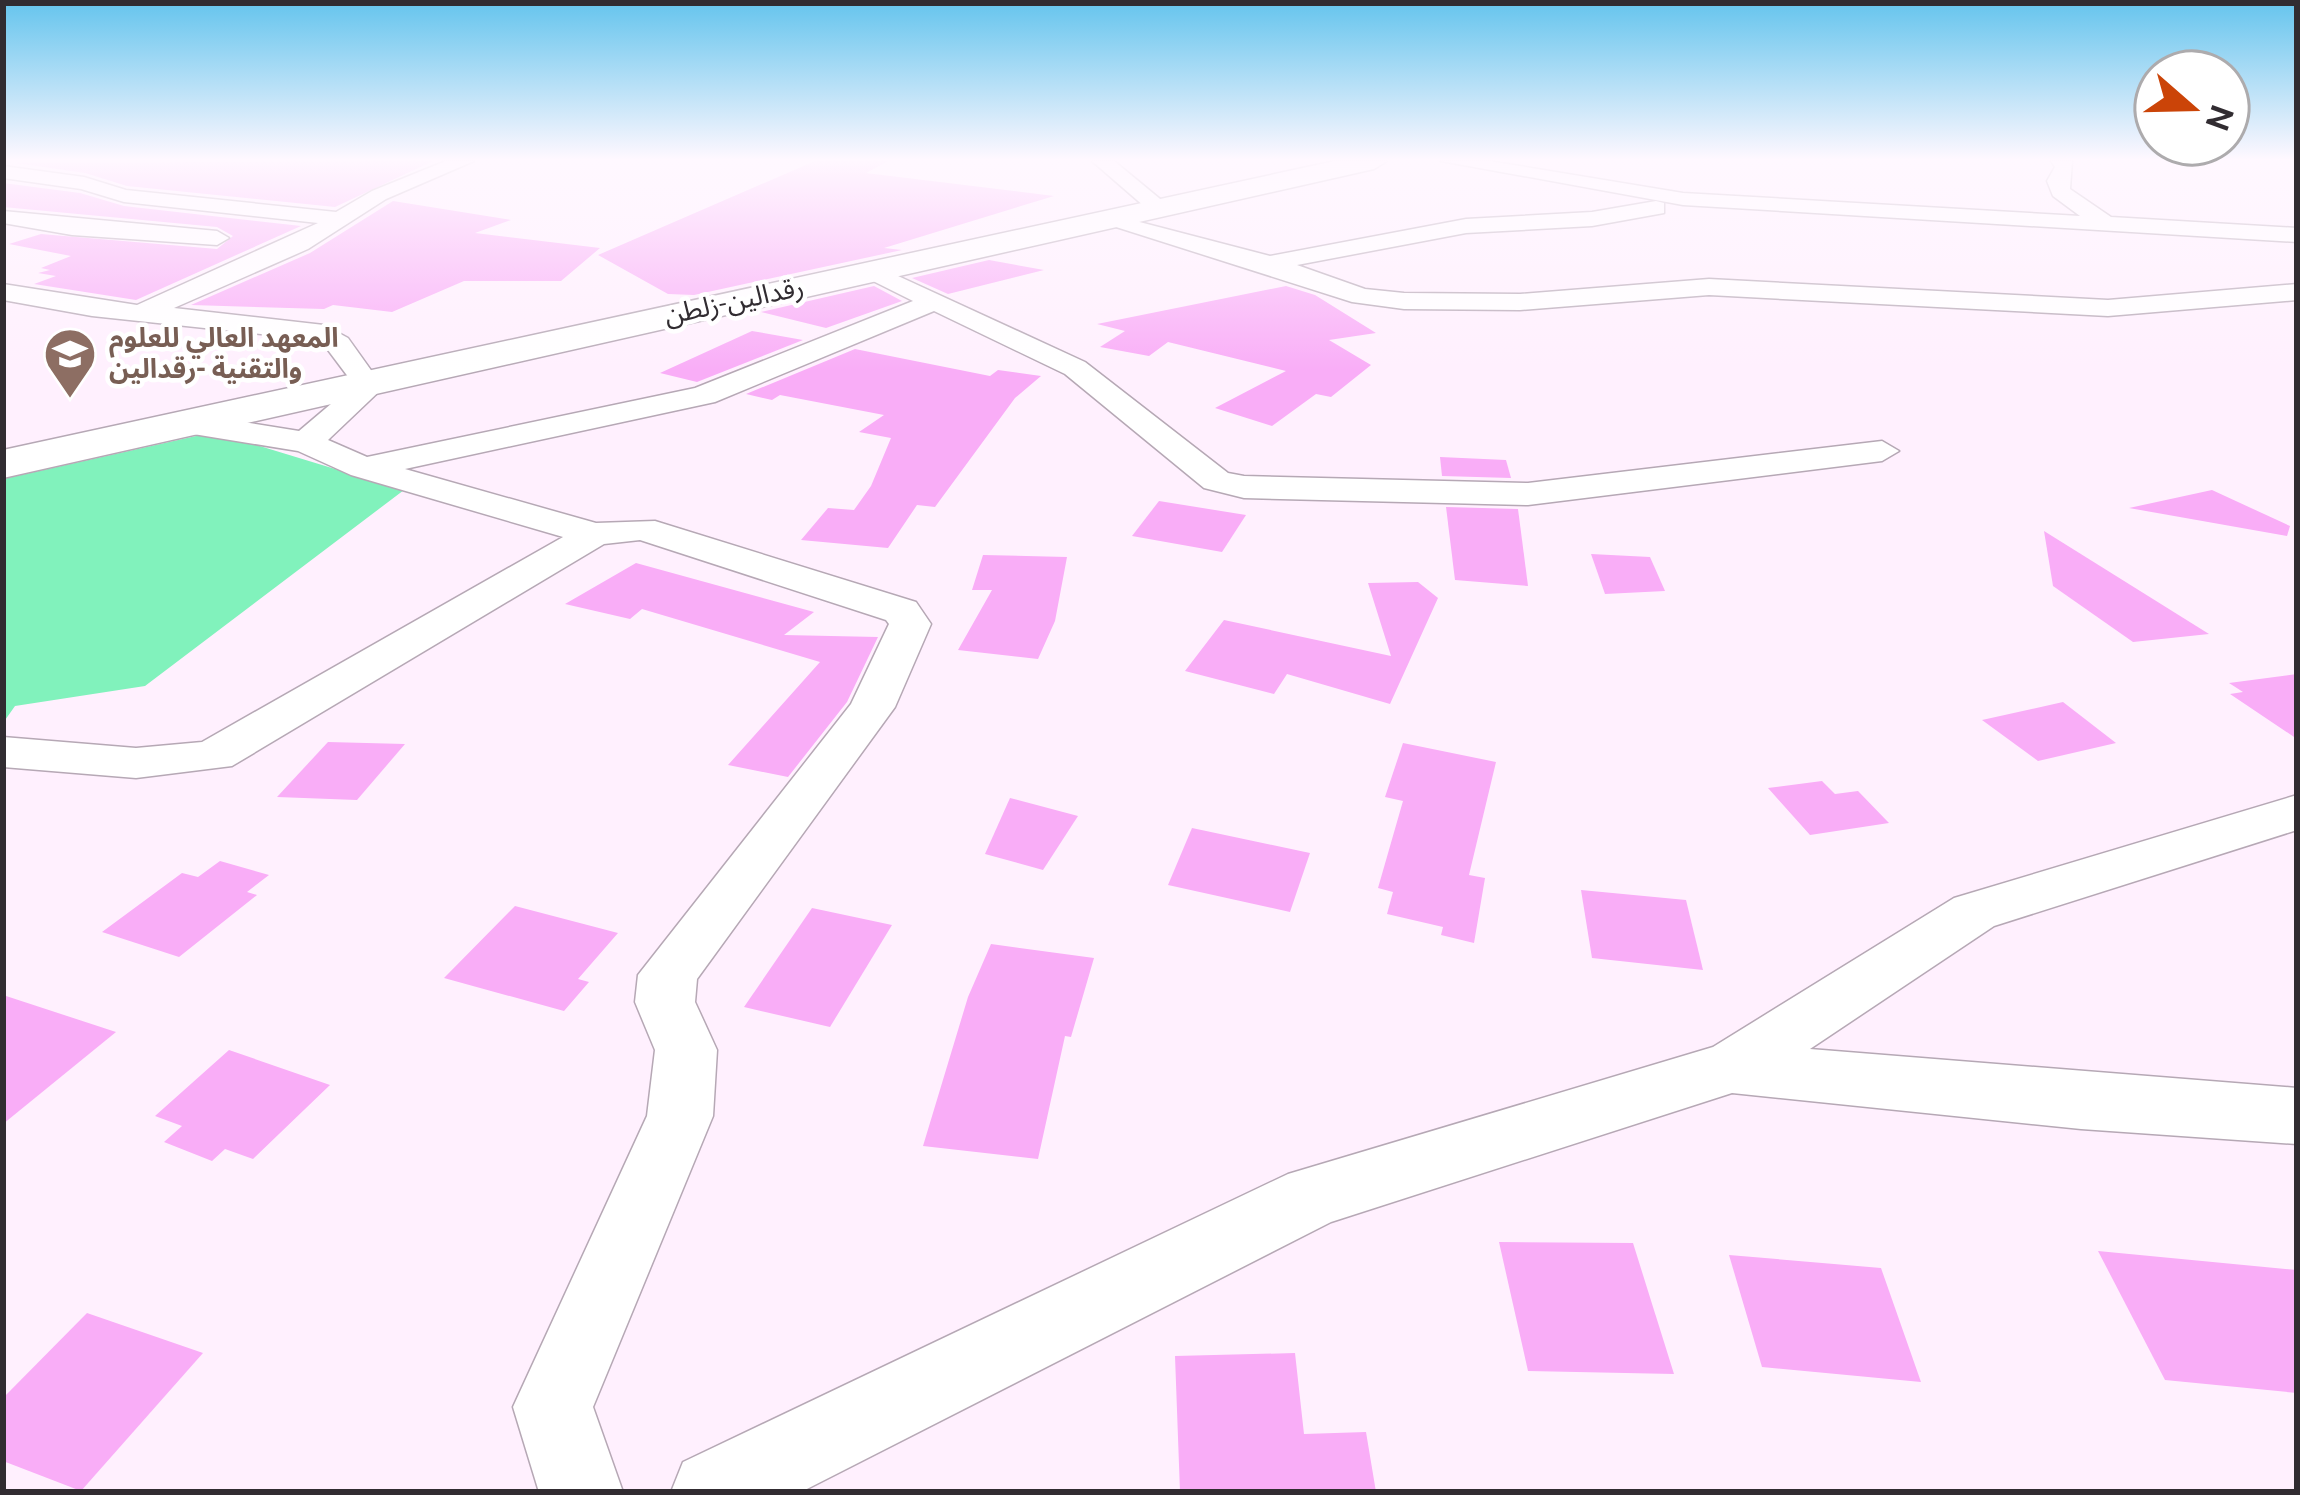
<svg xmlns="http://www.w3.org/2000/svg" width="2300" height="1495" viewBox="0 0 2300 1495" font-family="Ubuntu,'Noto Sans Arabic',sans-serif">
	<rect width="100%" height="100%" fill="#fff0fe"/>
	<polygon fill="#81f2bc" points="214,432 404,490 145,686 15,706 3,723 3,479"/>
	<g fill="#f9adf7">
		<polygon points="433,161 335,207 127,186 85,173 16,163"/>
		<polygon points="815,161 888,161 866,173 1054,196 884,248 902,250 694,295 668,294 598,255"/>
		<polygon points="3,183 80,193 124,206 301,226 136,300 34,284 56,276 38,273 50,270 41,268 71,256 9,244 41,234 217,249 233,236 217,227 3,207"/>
		<polygon points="393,201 511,220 475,233 600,248 561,281 464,281 392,312 333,305 324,309 191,305 310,253"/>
		<polygon points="989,260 1044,270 948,294 912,278"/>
		<polygon points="874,286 902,301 826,328 761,312"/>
		<polygon points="1286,286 1315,295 1376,333 1329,340 1371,365 1331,397 1316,394 1272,426 1215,408 1286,371 1168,342 1149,356 1100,347 1125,331 1097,324"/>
		<polygon points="752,331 803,340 697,382 660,373"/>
		<polygon points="855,349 990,376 998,370 1041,376 1015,398 935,507 917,505 888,548 801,540 828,508 854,510 871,486 891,438 859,432 884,415 780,395 772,400 746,394"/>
		<polygon points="1440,457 1506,460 1511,478 1442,476"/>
		<polygon points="2212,490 2290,526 2287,536 2129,508"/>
		<polygon points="1159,501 1246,515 1222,552 1132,536"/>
		<polygon points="1446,507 1518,509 1528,586 1455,580"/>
		<polygon points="2044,531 2209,634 2133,642 2053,586"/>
		<polygon points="1591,554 1650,557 1665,591 1605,594"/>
		<polygon points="983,555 1067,557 1055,621 1038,659 958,650 992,590 972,590"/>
		<polygon points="636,563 814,612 784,635 878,637 847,702 788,777 728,765 820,662 642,609 630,619 565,604"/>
		<polygon points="1418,582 1438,598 1390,704 1287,674 1274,694 1185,671 1224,620 1391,656 1368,583"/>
		<polygon points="2297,674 2297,739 2230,694 2243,692 2229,683"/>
		<polygon points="2063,702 2116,743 2038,761 1982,720"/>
		<polygon points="328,742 405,744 357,800 277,797"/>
		<polygon points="1403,743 1496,762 1469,875 1485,878 1474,943 1441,935 1443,927 1387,914 1393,892 1378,888 1403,801 1385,797"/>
		<polygon points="1822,781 1835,794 1858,791 1889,823 1810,835 1768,788"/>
		<polygon points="1010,798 1078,816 1043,870 985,854"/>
		<polygon points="1192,828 1310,853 1290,912 1168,885"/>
		<polygon points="220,861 269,875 247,892 257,895 179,957 102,932 182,873 198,877"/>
		<polygon points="1581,890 1686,900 1703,970 1592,958"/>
		<polygon points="515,906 618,933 578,979 589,982 564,1011 444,978"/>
		<polygon points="812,908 892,925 830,1027 744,1007"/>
		<polygon points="991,944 1094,958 1071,1037 1065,1036 1038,1159 923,1146 968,997"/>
		<polygon points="3,995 116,1032 3,1124"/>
		<polygon points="229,1050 330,1085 253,1159 225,1149 212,1161 164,1142 182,1126 155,1116"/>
		<polygon points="1499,1242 1633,1243 1674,1374 1528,1371"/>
		<polygon points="2098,1251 2297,1270 2297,1393 2165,1380"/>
		<polygon points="1729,1255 1881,1268 1921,1382 1762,1367"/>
		<polygon points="87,1313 203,1353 81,1491 3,1461 3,1398"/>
		<polygon points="1295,1353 1304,1434 1366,1432 1376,1492 1180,1492 1175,1356"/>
	</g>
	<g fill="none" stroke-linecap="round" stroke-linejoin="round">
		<g stroke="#b6a8b5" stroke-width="3">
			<g id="minor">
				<polygon points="446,161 474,161 386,199 308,249 174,308 324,325 348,338 373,373 389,382 328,440 367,457 695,388 913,301 863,276 863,266 872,264 1085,362 1228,473 1244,476 1528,483 1882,441 1899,451 1882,461 1528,505 1244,498 1204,488 1065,374 934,311 715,402 405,469 596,523 655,521 916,602 931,624 895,707 697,979 695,1002 717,1050 713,1116 593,1407 623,1492 539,1492 513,1407 647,1116 655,1050 635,1002 638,975 851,704 889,624 886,620 640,540 604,544 232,766 136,778 3,767 3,737 136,748 202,742 563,537 351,475 298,451 187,433 171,423 187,413 299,431 358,381 349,378 328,350 307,339 92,316 3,300 3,284 137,305 318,223 124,202 81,189 3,178 3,166 84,177 126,190 336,212 372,191"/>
				<polygon points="1092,161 1114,161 1171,208 1152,213"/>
				<polygon points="1441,161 1489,161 1683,193 2080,216 2053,196 2047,181 2055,167 2051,161 2072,161 2070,189 2111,217 2297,228 2297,242 1683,205"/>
				<polygon points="1656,201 1664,203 1664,213 1592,226 1466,233 1297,265 1365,289 1404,293 1520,294 1709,279 2108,300 2297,284 2297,300 2108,316 1709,295 1520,310 1404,309 1352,302 1094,220 1105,213 1270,256 1466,219 1592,212"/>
				<polygon points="3,211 217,231 229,238 217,245 72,235 3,223"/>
				<polygon points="2297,795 2297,830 1994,926 1810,1049 2297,1088 2297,1144 2081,1129 1732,1093 1331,1222 801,1492 671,1492 683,1462 1288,1174 1713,1047 1954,898"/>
			</g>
		</g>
		<g stroke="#b6a8b5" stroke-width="3">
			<polygon id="primary" points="1335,161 1387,161 1374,169 3,478 3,450"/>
		</g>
		<use href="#minor" fill="#fff" fill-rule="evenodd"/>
		<use href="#primary" fill="#fff" fill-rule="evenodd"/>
	</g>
	<linearGradient id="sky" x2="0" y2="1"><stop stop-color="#64c4ed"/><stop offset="0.43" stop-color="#fff8ff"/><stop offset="1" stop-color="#fff8ff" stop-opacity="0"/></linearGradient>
	<rect width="2300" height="371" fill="url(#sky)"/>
	<defs>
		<g id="university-pin" transform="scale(2.7)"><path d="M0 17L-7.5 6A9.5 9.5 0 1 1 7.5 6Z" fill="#8d6e63" stroke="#fff"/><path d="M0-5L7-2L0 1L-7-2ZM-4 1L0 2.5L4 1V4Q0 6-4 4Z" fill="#fff"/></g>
	</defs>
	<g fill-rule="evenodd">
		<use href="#university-pin" x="70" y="354"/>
	</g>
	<g text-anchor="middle" stroke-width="9" stroke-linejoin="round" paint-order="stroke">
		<g font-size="27" fill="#312c31" stroke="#fff">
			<text transform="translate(734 301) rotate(-12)" y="9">رقدالين-زلطن</text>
		</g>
		<g font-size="27" font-weight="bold" fill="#785e54" stroke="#fff" text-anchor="start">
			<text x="109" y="347">المعهد العالي للعلوم<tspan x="109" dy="31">والتقنية -رقدالين</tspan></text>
		</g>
	</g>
	<rect width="2300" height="1495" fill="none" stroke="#312c31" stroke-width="12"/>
	<g transform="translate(2192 108) rotate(110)"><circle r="57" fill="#ffffff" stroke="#adabad" stroke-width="3"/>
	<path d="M0-9L21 45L0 30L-21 45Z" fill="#cb4408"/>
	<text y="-18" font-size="33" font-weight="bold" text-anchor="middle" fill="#312c31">N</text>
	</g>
</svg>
